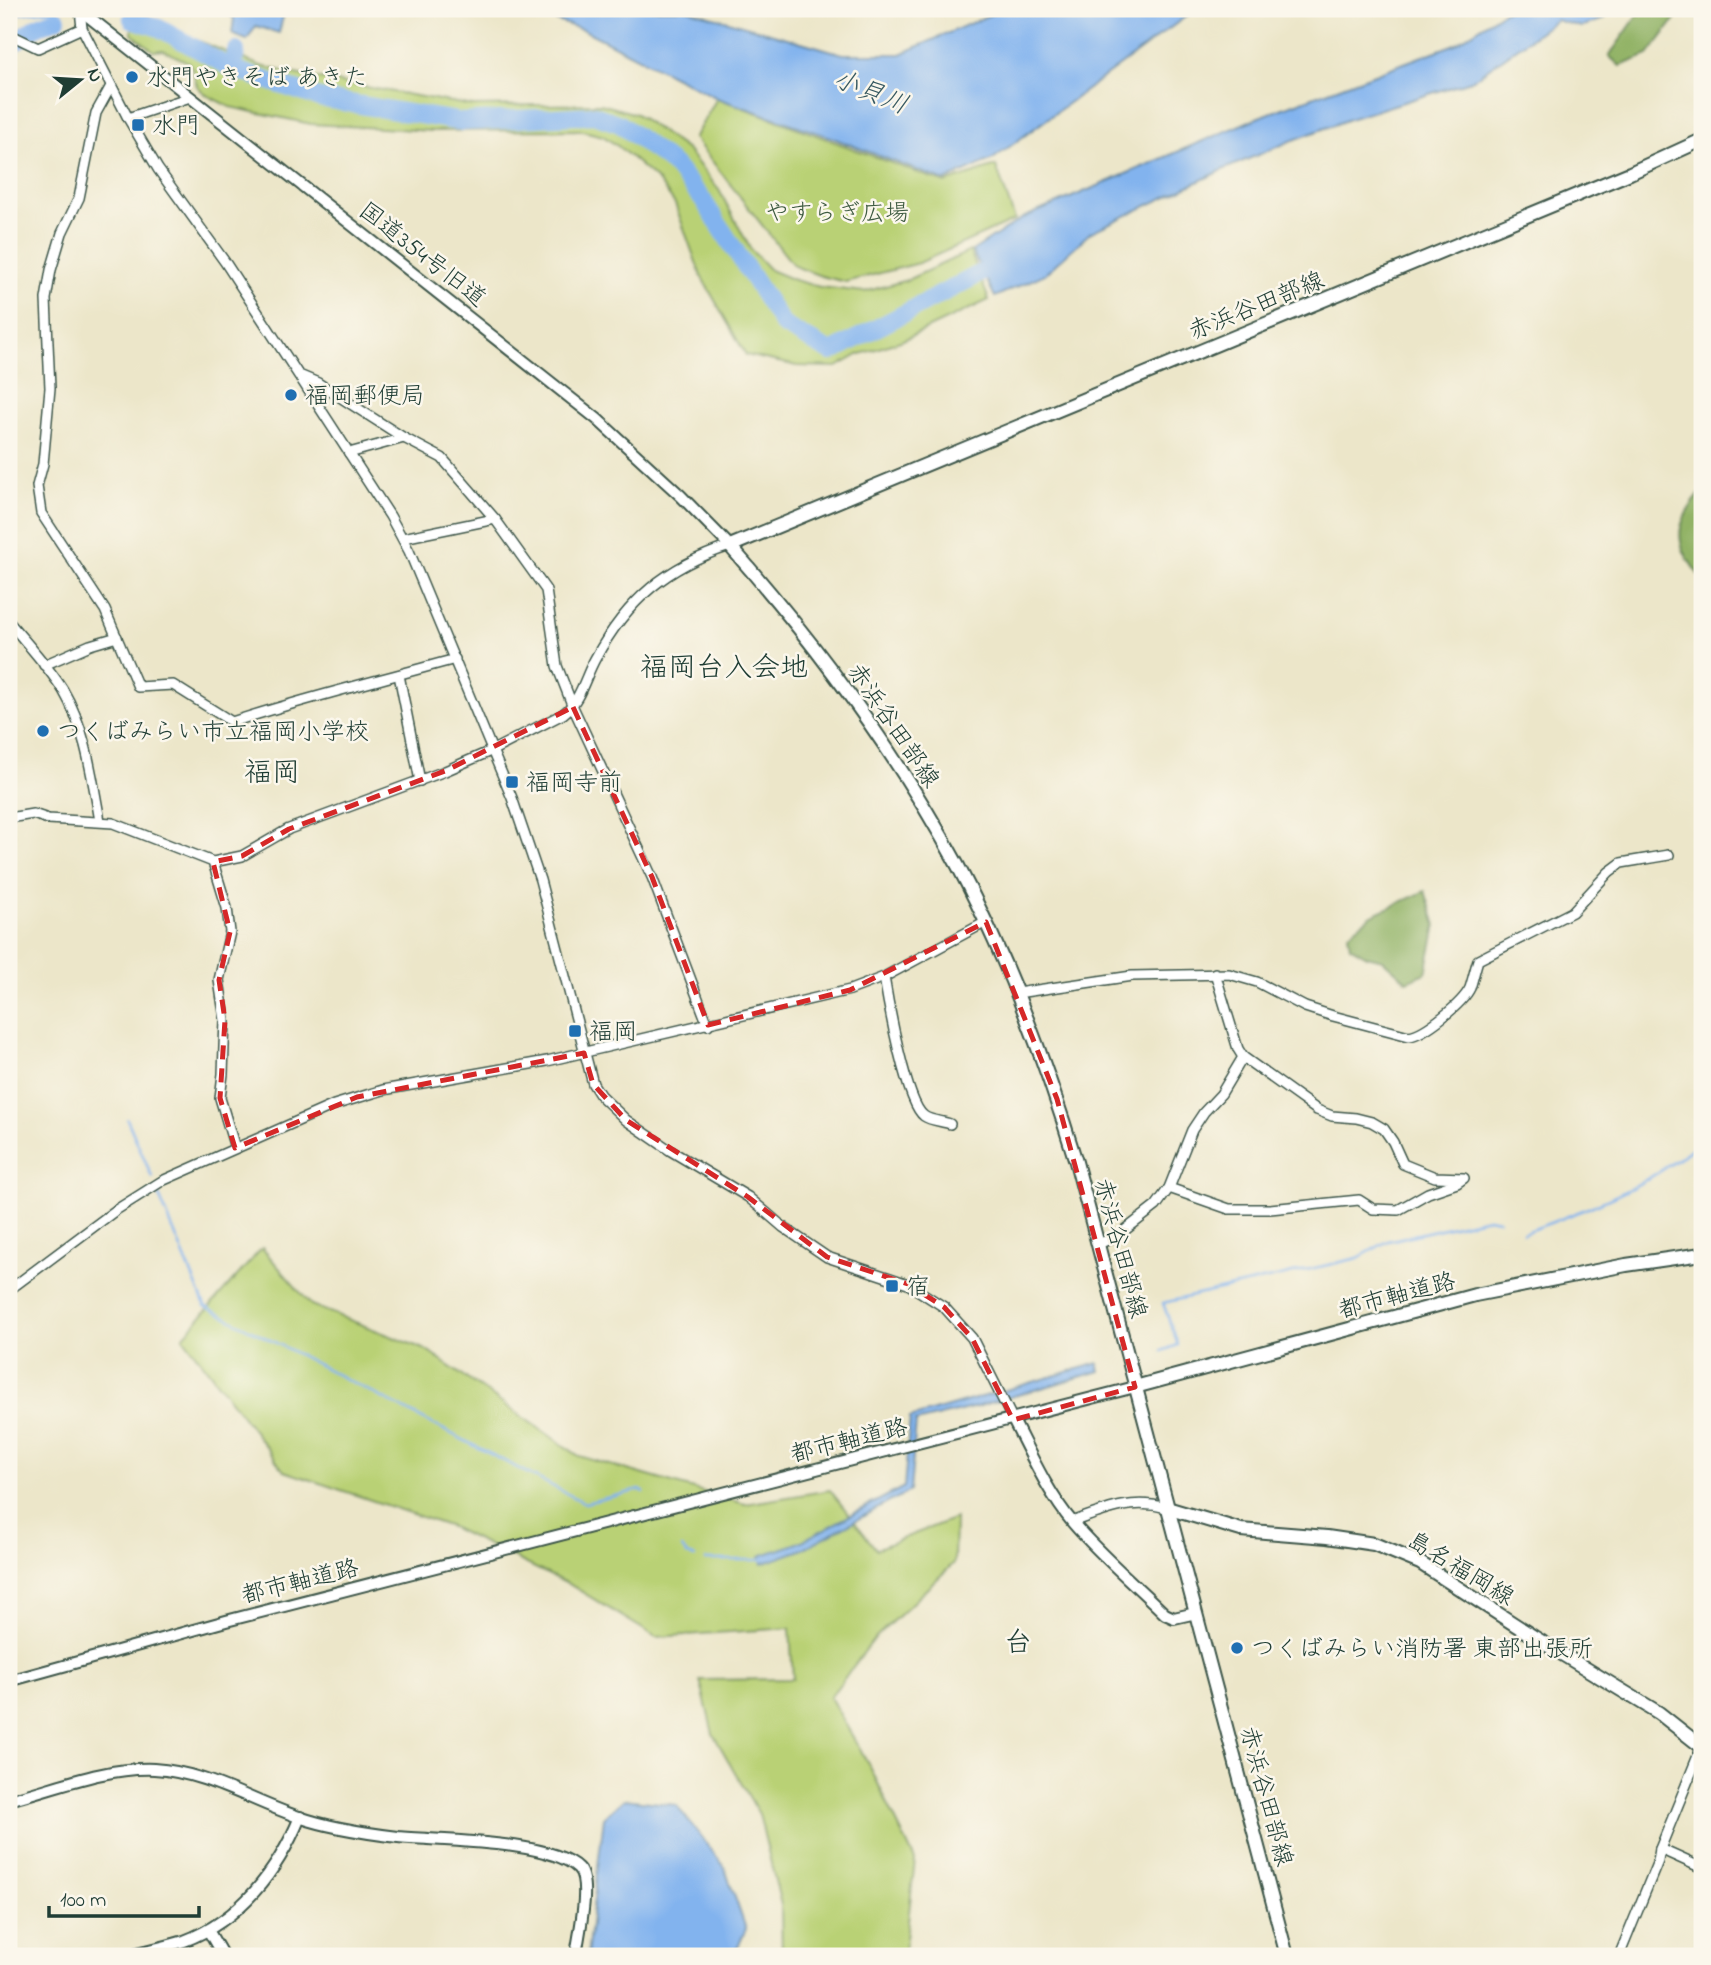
<svg xmlns="http://www.w3.org/2000/svg" width="1711" height="1965" viewBox="0 0 1711 1965" font-family="'Indie Flower','Klee One',sans-serif">
	<rect width="100%" height="100%" fill="#fbf7ec"/>
	<filter id="ink" filterUnits="userSpaceOnUse"><feTurbulence type="fractalNoise" baseFrequency=".0143" numOctaves="2"/><feDisplacementMap in="SourceGraphic" scale="14" xChannelSelector="R" yChannelSelector="G"/><feConvolveMatrix kernelMatrix="1 2 1 2 8 2 1 2 1" color-interpolation-filters="sRGB"/></filter>
	<filter id="wash" filterUnits="userSpaceOnUse"><feTurbulence type="fractalNoise" baseFrequency=".00686" numOctaves="4" result="noise"/><feDisplacementMap in="SourceGraphic" scale="28" xChannelSelector="R" yChannelSelector="G"/><feGaussianBlur stdDeviation="1.57" result="paint"/><feColorMatrix in="noise" values="0 0 0 0 0 0 0 0 0 0 0 0 0 0 0 0 0 1.4 0 .05"/><feComposite in="paint" operator="in"/></filter>
	<g filter="url(#wash)">
		<rect width="100%" height="100%" fill="#ece6c9"/>
		<g fill="#b9d175" stroke="#6c8754" stroke-width="2">
			<polygon points="132,13 147,15 194,39 261,66 309,77 473,106 601,104 636,114 687,150 719,190 751,250 770,270 794,280 820,287 864,292 907,280 970,251 989,300 903,340 858,355 837,367 797,366 746,355 701,276 675,204 658,181 619,147 603,136 579,130 432,131 311,124 230,107 206,95 197,86 192,68 188,62 163,50 154,51 132,34"/>
			<polygon points="717,98 945,183 996,166 1015,220 919,263 846,282 821,276 794,266 694,138"/>
			<polygon points="262,1248 311,1305 424,1349 579,1456 745,1504 830,1490 876,1549 955,1518 954,1563 875,1638 830,1697 869,1765 915,1860 904,1956 782,1956 781,1905 759,1814 713,1734 700,1680 793,1679 790,1628 656,1637 572,1586 451,1527 284,1471 183,1337"/>
		</g>
		<g fill="#92b366" stroke="#58784d" stroke-width="2">
			<polygon points="1642,9 1683,9 1648,55 1620,66 1609,56"/>
			<path d="M1702 492V579C1675 545 1671 527 1702 492Z"/>
			<polygon points="1425,891 1436,925 1426,973 1407,981 1383,960 1367,956 1350,946 1348,934 1372,915"/>
		</g>
		<g fill="#82b3ee" stroke="#507891" stroke-width="2">
			<polygon points="219,9 285,9 279,33 256,26 247,40 232,34 234,18"/>
			<polygon points="521,9 686,9 843,54 901,54 1003,9 1196,9 993,159 945,181 830,137 717,98 584,30"/>
			<polygon points="1508,9 1608,9 1604,19 1581,27 1556,20 1471,81 1352,118 1291,141 1227,168 1091,232 1045,274 995,297 972,251 1023,218 1259,117 1455,44"/>
			<polygon points="1098,1363 1100,1371 976,1407 916,1422 910,1491 801,1550 762,1564 760,1556 798,1543 904,1487 910,1418"/>
			<polygon points="624,1799 676,1805 724,1866 746,1929 734,1956 587,1956 604,1817"/>
		</g>
		<g fill="none" stroke-linecap="round" stroke-linejoin="round">
			<g stroke="#82b3ee" stroke-width="2.5">
				<polyline points="9,15 58,9"/>
				<polyline points="127,1119 152,1177"/>
				<polyline points="157,1191 205,1306 585,1503 640,1490 644,1492"/>
				<path d="M1523 1233C1589 1209 1648 1187 1702 1140"/>
				<polyline points="1162,1351 1178,1345 1163,1303 1358,1258 1388,1241 1488,1218 1499,1220"/>
				<polyline points="682,1548 687,1555 695,1557"/>
				<polyline points="706,1560 762,1560"/>
			</g>
			<g stroke="#82b3ee" stroke-width="18">
				<polyline points="132,19 159,28 233,69 319,98 462,122 594,115 620,124 674,165 703,200 783,325 831,352 1004,261"/>
				<polyline points="9,46 38,26 57,19"/>
				<polyline points="233,69 236,51"/>
			</g>
		</g>
	</g>
	<g filter="url(#ink)">
		<g fill="none" stroke-linecap="round" stroke-linejoin="round">
			<g stroke="#3e564a" stroke-width="12">
				<g id="minor">
					<polyline points="80,10 82,28 128,118 158,169 225,262 390,516 409,551 512,798 540,880 593,1084 600,1095 626,1120 671,1151 748,1197 783,1227 827,1257 908,1284 944,1307 972,1338 1013,1420"/>
					<polyline points="9,34 38,48 82,28"/>
					<path d="M111 86 96 113 79 198 62 233 51 270 46 299 50 388 43 464 37 486 41 513 105 610 138 687 173 685 232 722C305 698 381 680 455 659"/>
					<polyline points="128,118 190,97"/>
					<polyline points="299,375 318,383 404,438 442,458 495,519 546,590 557,666 573,707 652,877 708,1025"/>
					<polyline points="349,453 404,438"/>
					<polyline points="403,538 495,519"/>
					<path d="M9 622C27 644 48 666 63 690 86 729 92 777 100 821"/>
					<polyline points="44,665 90,645 117,637"/>
					<polyline points="399,675 420,781"/>
					<path d="M9 818 33 814 48 819 113 823 213 862 242 856 289 829 445 771 493 750 563 714C580 702 585 677 595 659 627 600 667 566 730 546"/>
					<polyline points="213,862 227,908 230,932 219,980 225,1020 223,1074 220,1098 235,1148"/>
					<path d="M884 977C888 1002 906 1103 924 1116 931 1121 942 1121 950 1124"/>
					<path d="M1017 993 1132 976 1229 974 1257 982 1305 1007 1333 1016 1409 1036C1425 1034 1463 1003 1470 988 1473 979 1475 969 1478 960L1572 912 1609 872 1621 863 1669 855"/>
					<polyline points="1169,1188 1229,1209 1270,1209 1359,1200 1373,1209 1398,1210 1428,1193 1457,1183 1464,1178 1435,1177 1403,1164 1393,1142 1384,1129 1372,1122 1356,1118 1332,1116 1317,1110 1243,1057"/>
					<polyline points="1099,1244 1120,1234 1156,1206 1169,1188 1192,1130 1204,1112 1221,1094 1243,1057 1238,1049 1215,973"/>
					<polyline points="9,1290 116,1210 162,1181 334,1105 383,1090 547,1061 850,990 884,977 986,922"/>
					<path d="M1072 1522C1105 1510 1132 1498 1167 1508"/>
					<polyline points="1660,1849 1702,1868"/>
					<polyline points="1619,1956 1658,1861 1660,1849 1702,1746"/>
				</g>
			</g>
			<g stroke="#3e564a" stroke-width="14">
				<g id="tertiary">
					<polyline points="79,9 597,419 681,496 730,546"/>
					<path d="M1013 1420C1031 1455 1048 1493 1073 1523 1101 1556 1135 1584 1165 1614L1174 1618 1196 1613"/>
					<polyline points="9,1681 226,1621 1135,1387"/>
					<path d="M9 1800C55 1788 105 1767 154 1769 206 1772 251 1801 299 1817 330 1828 365 1833 398 1837 439 1841 550 1840 578 1868 592 1882 578 1937 576 1956"/>
					<polyline points="208,1930 223,1956"/>
					<path d="M126 1956C145 1951 165 1947 184 1941 240 1920 278 1871 300 1817"/>
				</g>
			</g>
			<g stroke="#3e564a" stroke-width="16">
				<g id="secondary">
					<polyline points="1135,1387 1475,1295 1626,1265 1702,1254"/>
					<polyline points="1167,1508 1241,1530 1327,1537 1374,1544 1420,1563 1534,1637 1659,1713 1702,1747"/>
					<path d="M1287 1956 1076 1162C1045 1060 1008 960 958 866 895 750 817 645 730 546L1630 173 1702 140"/>
				</g>
			</g>
			<use href="#minor" stroke="#fff" stroke-width="9"/>
			<use href="#tertiary" stroke="#fff" stroke-width="10"/>
			<use href="#secondary" stroke="#fff" stroke-width="12"/>
		</g>
	</g>
	<path fill="none" stroke="#d62828" stroke-width="5" stroke-dasharray="14 9" stroke-linejoin="round" d="M573 707 652 877 708 1025 850 990 986 922 1057 1099 1135 1387 1013 1420 972 1338 944 1307 908 1284 827 1257 748 1197 626 1120 593 1084 584 1053 357 1097 235 1148 220 1098 225 1020 219 980 230 932 213 862 242 856 289 829 445 771Z"/>
	<g fill="#1f6fb2" stroke="#fbf7ec" stroke-width="2.5">
		<circle cx="132" cy="77" r="7"/>
		<rect x="131" y="118" width="14" height="14" rx="3.5"/>
		<circle cx="291" cy="395" r="7"/>
		<circle cx="43" cy="731" r="7"/>
		<rect x="505" y="775" width="14" height="14" rx="3.5"/>
		<rect x="568" y="1024" width="14" height="14" rx="3.5"/>
		<rect x="885" y="1279" width="14" height="14" rx="3.5"/>
		<circle cx="1237" cy="1648" r="7"/>
	</g>
	<g text-anchor="middle" stroke-width="5" stroke-linejoin="round" paint-order="stroke">
		<g font-size="24" fill="#1f3d34" stroke="#fbf7ec" text-anchor="start">
			<text x="146" y="85">水門やきそば あきた</text>
			<text x="152" y="133">水門</text>
			<text x="305" y="403">福岡郵便局</text>
			<text x="57" y="739">つくばみらい市立福岡小学校</text>
			<text x="526" y="790">福岡寺前</text>
			<text x="589" y="1039">福岡</text>
			<text x="906" y="1294">宿</text>
			<text x="1251" y="1656">つくばみらい消防署 東部出張所</text>
		</g>
		<g font-size="24" fill="#3e5b41" stroke="#fbf7ec">
			<text x="837" y="220">やすらぎ広場</text>
		</g>
		<g font-size="24" fill="#1f3d34" stroke="#fbf7ec">
			<text transform="translate(423 254) rotate(38)" y="8">国道354号旧道</text>
			<text transform="translate(1256 305) rotate(-22)" y="8">赤浜谷田部線</text>
			<text transform="translate(894 725) rotate(56)" y="8">赤浜谷田部線</text>
			<text transform="translate(1121 1248) rotate(75)" y="8">赤浜谷田部線</text>
			<text transform="translate(1397 1295) rotate(-15)" y="8">都市軸道路</text>
			<text transform="translate(849 1440) rotate(-14)" y="8">都市軸道路</text>
			<text transform="translate(1461 1568) rotate(31)" y="8">島名福岡線</text>
			<text transform="translate(300 1581) rotate(-14)" y="8">都市軸道路</text>
			<text transform="translate(1267 1796) rotate(75)" y="8">赤浜谷田部線</text>
		</g>
		<g font-size="26" font-style="italic" fill="#385a62" stroke="#fbf7ec">
			<text transform="translate(871 91) rotate(22)" y="9">小貝川</text>
		</g>
		<g font-size="28" fill="#1f3d34" stroke="#fbf7ec">
			<text x="724" y="676">福岡台入会地</text>
			<text x="272" y="781">福岡</text>
			<text x="1018" y="1651">台</text>
		</g>
	</g>
	<rect width="1711" height="1965" fill="none" stroke="#fbf7ec" stroke-width="35"/>
	<g transform="translate(80 80) rotate(72)" stroke="#fbf7ec" stroke-width="5" paint-order="stroke">
	<path d="M0-5L12 26L0 18L-12 26Z" fill="#1f3d34"/>
	<text y="-10" font-size="19" font-weight="bold" text-anchor="middle" fill="#1f3d34">N</text>
	</g>
	<path d="M49 1906v10h150v-10" fill="none" stroke="#1f3d34" stroke-width="3.5"/>
	<text x="60" y="1906" font-size="21" fill="#1f3d34" stroke="#fbf7ec" stroke-width="5" paint-order="stroke">100 m</text>
</svg>
